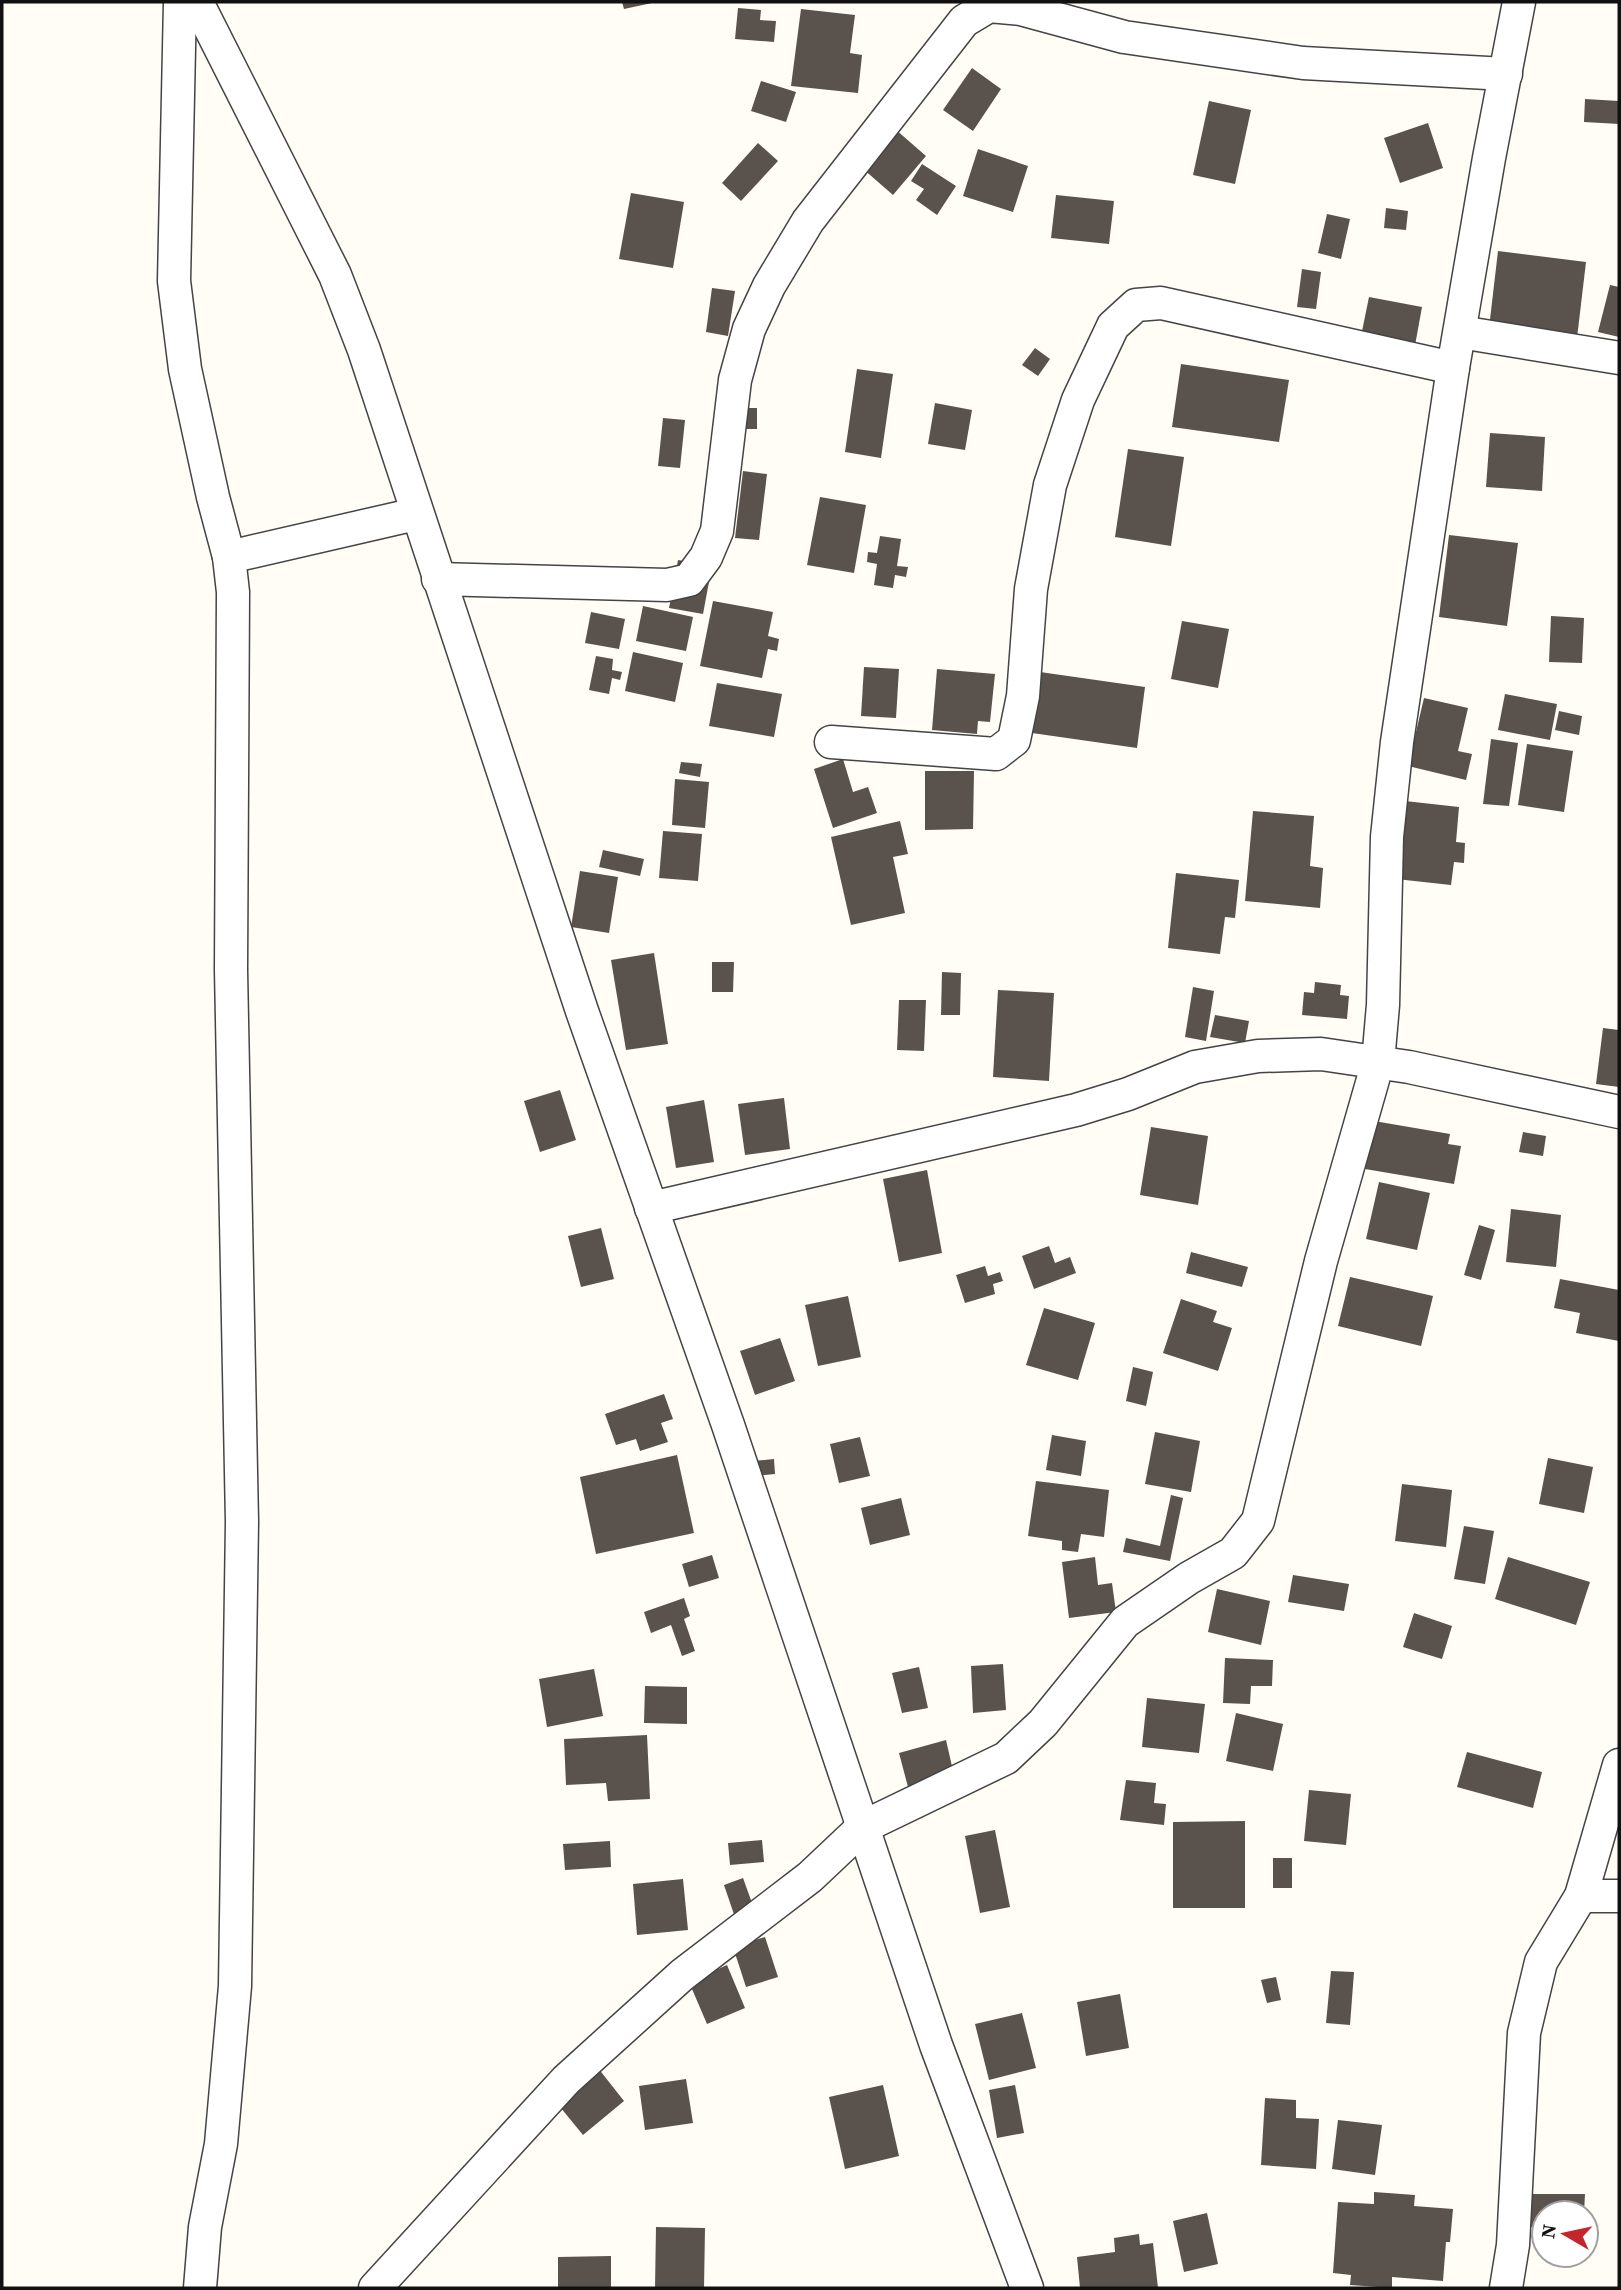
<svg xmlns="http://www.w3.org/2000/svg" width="1621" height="2290" viewBox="0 0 1621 2290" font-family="'Source Serif 4',serif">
	<rect width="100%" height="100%" fill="#fffdf5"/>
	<g fill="#5a524d">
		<polygon points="622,2 652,2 652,3 624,9"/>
		<polygon points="738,8 761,10 760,20 776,21 774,42 735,39"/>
		<polygon points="801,9 855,15 850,53 862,55 858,93 791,86"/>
		<polygon points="972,68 1001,89 973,131 943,110"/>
		<polygon points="761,81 796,92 786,122 751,111"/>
		<polygon points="1585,99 1619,101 1619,124 1584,122"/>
		<polygon points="1209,101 1251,110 1235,184 1193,175"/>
		<polygon points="1428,123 1443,168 1400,183 1384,138"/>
		<polygon points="895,129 926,156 893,195 862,168"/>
		<polygon points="758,143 778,161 741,201 722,183"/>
		<polygon points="978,149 1028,166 1013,212 963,196"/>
		<polygon points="922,164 956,186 937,215 916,200 924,189 911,181"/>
		<polygon points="631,193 684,202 673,268 619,259"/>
		<polygon points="1056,195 1114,201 1109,244 1051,238"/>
		<polygon points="1386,208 1408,211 1406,230 1384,228"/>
		<polygon points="1327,214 1350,219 1341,259 1318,253"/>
		<polygon points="1498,251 1586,262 1577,338 1489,328"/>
		<polygon points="1302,269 1321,272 1316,309 1297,307"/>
		<polygon points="1610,285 1619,287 1619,337 1598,332"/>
		<polygon points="712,288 735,291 728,336 706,332"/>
		<polygon points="1369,297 1422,307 1414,351 1360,341"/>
		<polygon points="1035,348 1050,359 1038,376 1022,365"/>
		<polygon points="1181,364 1289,380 1279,442 1172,427"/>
		<polygon points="857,369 893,374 881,458 845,452"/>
		<polygon points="935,403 972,410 965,450 928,444"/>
		<polygon points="738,408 757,408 757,429 737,429"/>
		<polygon points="663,418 685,420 680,468 658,466"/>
		<polygon points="1490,433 1545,437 1542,491 1486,487"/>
		<polygon points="1128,449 1184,457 1171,546 1115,537"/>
		<polygon points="743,471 767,474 759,540 735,538"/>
		<polygon points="820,497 866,505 854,573 807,565"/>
		<polygon points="1449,535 1518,543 1507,626 1439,617"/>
		<polygon points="880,536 901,539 897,566 908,567 906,577 895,575 893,588 874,585 877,564 867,562 868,552 877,553"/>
		<polygon points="678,560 712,566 703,614 669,608"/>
		<polygon points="713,601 773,612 768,636 779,639 777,651 768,649 762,678 700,666"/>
		<polygon points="643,606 693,617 686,651 636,641"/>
		<polygon points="591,612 625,619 619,649 585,643"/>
		<polygon points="1551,616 1584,618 1582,663 1549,662"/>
		<polygon points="1182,621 1229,629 1218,688 1171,679"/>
		<polygon points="633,652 683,663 675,702 625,691"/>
		<polygon points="596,656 613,659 612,670 622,672 620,680 612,678 609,694 589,690"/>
		<polygon points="864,667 899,669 896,718 861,716"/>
		<polygon points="937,669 995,674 990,722 978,721 977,734 932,730"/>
		<polygon points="1040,672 1145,687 1137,748 1032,733"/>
		<polygon points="717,683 782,694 774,737 709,726"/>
		<polygon points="1505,694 1557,704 1550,740 1498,730"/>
		<polygon points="1424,698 1468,708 1458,751 1472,754 1466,780 1408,766"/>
		<polygon points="1559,711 1582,716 1579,735 1555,730"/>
		<polygon points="1491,739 1518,743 1509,806 1483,804"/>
		<polygon points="1527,744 1573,751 1564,812 1518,805"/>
		<polygon points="843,759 853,792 868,787 877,813 833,828 814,769"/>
		<polygon points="681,762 702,764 700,777 679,773"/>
		<polygon points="925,771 974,771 973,829 925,830"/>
		<polygon points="675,779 709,782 705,828 672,825"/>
		<polygon points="1405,801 1459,807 1456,842 1465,843 1464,863 1454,862 1451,885 1396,879"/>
		<polygon points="1253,811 1314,816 1310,866 1323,868 1320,908 1245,901"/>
		<polygon points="900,821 908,854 893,857 905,913 851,925 831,837"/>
		<polygon points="663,831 702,834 698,881 659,878"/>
		<polygon points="603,850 644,859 640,876 599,867"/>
		<polygon points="580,871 618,877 609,933 571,927"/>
		<polygon points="1176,873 1239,880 1235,918 1225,917 1220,954 1168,948"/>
		<polygon points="654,953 668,1044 626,1050 611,960"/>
		<polygon points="712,962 734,962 733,992 712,992"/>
		<polygon points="942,972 961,973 960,1015 941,1015"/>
		<polygon points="1315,982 1341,985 1340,995 1349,996 1347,1019 1302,1015 1304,992 1314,993"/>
		<polygon points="1193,987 1214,991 1206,1041 1185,1037"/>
		<polygon points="998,990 1054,993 1049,1081 993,1077"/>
		<polygon points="899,1000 926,1000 924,1051 897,1050"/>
		<polygon points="1215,1015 1249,1021 1245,1043 1210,1037"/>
		<polygon points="1603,1028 1619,1030 1619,1087 1596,1084"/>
		<polygon points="560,1090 576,1140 540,1152 524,1101"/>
		<polygon points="784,1098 790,1149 745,1155 738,1104"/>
		<polygon points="704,1100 714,1162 676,1168 666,1107"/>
		<polygon points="1374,1121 1450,1134 1448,1144 1461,1146 1454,1184 1365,1169"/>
		<polygon points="1151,1127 1208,1136 1198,1205 1140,1195"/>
		<polygon points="1523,1132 1546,1136 1543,1156 1519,1152"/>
		<polygon points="927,1170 942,1253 899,1262 883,1179"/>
		<polygon points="1379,1182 1430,1193 1417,1250 1366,1239"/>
		<polygon points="1511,1209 1561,1215 1556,1267 1506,1262"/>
		<polygon points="1479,1225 1495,1230 1481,1280 1464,1275"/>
		<polygon points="601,1228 614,1279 581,1287 568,1236"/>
		<polygon points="1049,1246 1055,1263 1070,1257 1076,1273 1034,1289 1022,1256"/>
		<polygon points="1191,1252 1248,1267 1242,1287 1186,1273"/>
		<polygon points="985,1266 988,1276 1000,1272 1003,1281 993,1284 995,1294 965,1303 956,1275"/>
		<polygon points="1350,1277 1433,1296 1421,1346 1338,1326"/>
		<polygon points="1560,1279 1619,1290 1619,1341 1576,1333 1580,1313 1554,1308"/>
		<polygon points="848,1296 861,1357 818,1366 805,1305"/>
		<polygon points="1181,1299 1217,1311 1213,1322 1232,1328 1218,1371 1163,1353"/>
		<polygon points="1044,1308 1095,1323 1078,1380 1026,1365"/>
		<polygon points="780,1338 795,1381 755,1395 740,1351"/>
		<polygon points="1133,1367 1153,1372 1146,1406 1126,1401"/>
		<polygon points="664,1394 673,1419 661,1423 668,1442 640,1451 636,1439 616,1445 605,1414"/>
		<polygon points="1155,1432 1200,1441 1191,1492 1145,1484"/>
		<polygon points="1052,1435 1086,1441 1081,1476 1046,1470"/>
		<polygon points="860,1437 870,1476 839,1483 830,1444"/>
		<polygon points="677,1455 694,1533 596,1554 580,1477"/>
		<polygon points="1548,1458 1593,1467 1584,1513 1539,1504"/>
		<polygon points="774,1459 775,1474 755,1476 753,1461"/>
		<polygon points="1036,1481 1109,1490 1104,1537 1081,1534 1078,1552 1062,1550 1062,1541 1028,1536"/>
		<polygon points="1402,1484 1452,1490 1446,1547 1395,1541"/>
		<polygon points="1171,1495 1183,1498 1170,1561 1123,1552 1126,1538 1160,1546"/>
		<polygon points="901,1498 910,1535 870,1545 861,1508"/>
		<polygon points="1464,1526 1494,1531 1485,1584 1454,1579"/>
		<polygon points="712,1555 719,1578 689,1587 682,1564"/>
		<polygon points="1095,1557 1098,1585 1112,1583 1116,1612 1069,1618 1062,1562"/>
		<polygon points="1508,1557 1590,1582 1576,1625 1495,1599"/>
		<polygon points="1293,1575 1349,1584 1344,1611 1288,1602"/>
		<polygon points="1217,1589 1270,1601 1261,1645 1208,1632"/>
		<polygon points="684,1598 690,1616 684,1619 695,1651 682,1656 671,1625 651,1633 644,1612"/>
		<polygon points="1414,1613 1452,1626 1442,1659 1403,1647"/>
		<polygon points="1225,1658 1273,1660 1272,1686 1251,1686 1250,1704 1223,1703"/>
		<polygon points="1003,1664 1006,1710 973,1713 971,1666"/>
		<polygon points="919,1667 928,1708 902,1713 892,1673"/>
		<polygon points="594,1669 603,1716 547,1727 539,1679"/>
		<polygon points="645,1686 687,1687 687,1724 644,1723"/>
		<polygon points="1147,1698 1205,1704 1199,1753 1142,1747"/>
		<polygon points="1236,1713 1283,1724 1273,1771 1226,1761"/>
		<polygon points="647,1735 650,1799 608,1801 606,1783 566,1785 564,1739"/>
		<polygon points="946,1740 954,1775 908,1787 899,1753"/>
		<polygon points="1467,1752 1542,1772 1533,1808 1457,1787"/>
		<polygon points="1126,1780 1156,1783 1154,1803 1166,1804 1164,1825 1120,1820"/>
		<polygon points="1309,1790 1351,1794 1346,1845 1304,1841"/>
		<polygon points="1245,1821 1245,1908 1173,1908 1173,1822"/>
		<polygon points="995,1830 1010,1907 980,1913 965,1836"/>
		<polygon points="762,1840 764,1862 730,1865 728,1843"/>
		<polygon points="610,1841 611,1867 565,1870 563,1844"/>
		<rect x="1273" y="1858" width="19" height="30"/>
		<polygon points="743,1878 761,1928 741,1935 724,1885"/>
		<polygon points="683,1879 688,1930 637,1935 633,1884"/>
		<polygon points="765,1937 778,1977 746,1987 733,1947"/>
		<polygon points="727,1965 745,2008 707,2024 689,1982"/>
		<polygon points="1331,1971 1354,1972 1350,2025 1326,2023"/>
		<polygon points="1276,1977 1281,2000 1267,2003 1261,1980"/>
		<polygon points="1120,1994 1129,2048 1086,2056 1077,2002"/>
		<polygon points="1022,2013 1036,2068 989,2080 975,2024"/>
		<polygon points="598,2068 624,2101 583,2135 556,2102"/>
		<polygon points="686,2079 693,2123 645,2130 639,2086"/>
		<polygon points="883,2085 899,2156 845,2169 829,2097"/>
		<polygon points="1015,2085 1024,2133 997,2138 989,2090"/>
		<polygon points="1265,2098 1296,2100 1296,2118 1319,2119 1316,2169 1261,2165"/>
		<polygon points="1338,2120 1382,2125 1375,2175 1332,2169"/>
		<polygon points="1374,2192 1415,2195 1414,2206 1453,2209 1450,2242 1446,2242 1443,2281 1392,2277 1392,2288 1350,2285 1351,2275 1333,2273 1338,2202 1374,2204"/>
		<polygon points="1523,2194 1585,2194 1584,2213 1544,2213 1544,2227 1523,2227"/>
		<polygon points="1207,2213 1218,2264 1184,2272 1173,2221"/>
		<polygon points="656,2227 705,2228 704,2288 655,2288"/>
		<polygon points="1139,2234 1140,2245 1153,2243 1158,2288 1080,2288 1077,2257 1115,2252 1114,2238"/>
		<polygon points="611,2256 611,2288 558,2288 558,2257"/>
	</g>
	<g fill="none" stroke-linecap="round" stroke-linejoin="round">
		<g stroke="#444" stroke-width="35">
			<g id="street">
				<polyline points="180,2 174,281 185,369 213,497 229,557 233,592 231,970 242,1522 235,1986 221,2144 205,2227 200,2288"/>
				<polyline points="197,2 335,275 364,350 582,1011 728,1425 936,2045 1027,2288"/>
				<polyline points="1460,332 1619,358"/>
				<polyline points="229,557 416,514"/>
				<polyline points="438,579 667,585 689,580 706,557 717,531 735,380 749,329 769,286 808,221 964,21 989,6 1021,9 1124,37 1303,63 1506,74"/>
				<polyline points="831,742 996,754 1014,740 1023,696 1031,589 1050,485 1078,400 1113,326 1136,305 1161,303 1453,368"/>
				<polyline points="651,1208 1076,1110 1128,1094 1195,1067 1258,1056 1321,1054 1409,1067 1619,1112"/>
				<polyline points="1581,1896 1619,1896"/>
				<polyline points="375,2288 566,2080 682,1975 810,1877 863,1827 1006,1758 1043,1723 1125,1622 1189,1578 1233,1553 1258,1521 1321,1261 1378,1062 1383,1005 1387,837 1397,742 1453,368 1489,158 1519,2"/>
				<polyline points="1506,2288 1513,2245 1524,2033 1541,1962 1581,1896 1619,1765"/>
			</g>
		</g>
		<use href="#street" stroke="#fff" stroke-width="32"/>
	</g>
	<rect width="1621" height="2290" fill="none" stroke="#111111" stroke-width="7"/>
	<g transform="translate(1565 2234) rotate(279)"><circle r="33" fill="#ffffff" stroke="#a0a0a0" stroke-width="2"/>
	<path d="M0-5L12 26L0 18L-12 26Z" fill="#c4262e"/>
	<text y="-10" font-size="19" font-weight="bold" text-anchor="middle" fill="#111111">N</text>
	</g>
</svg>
